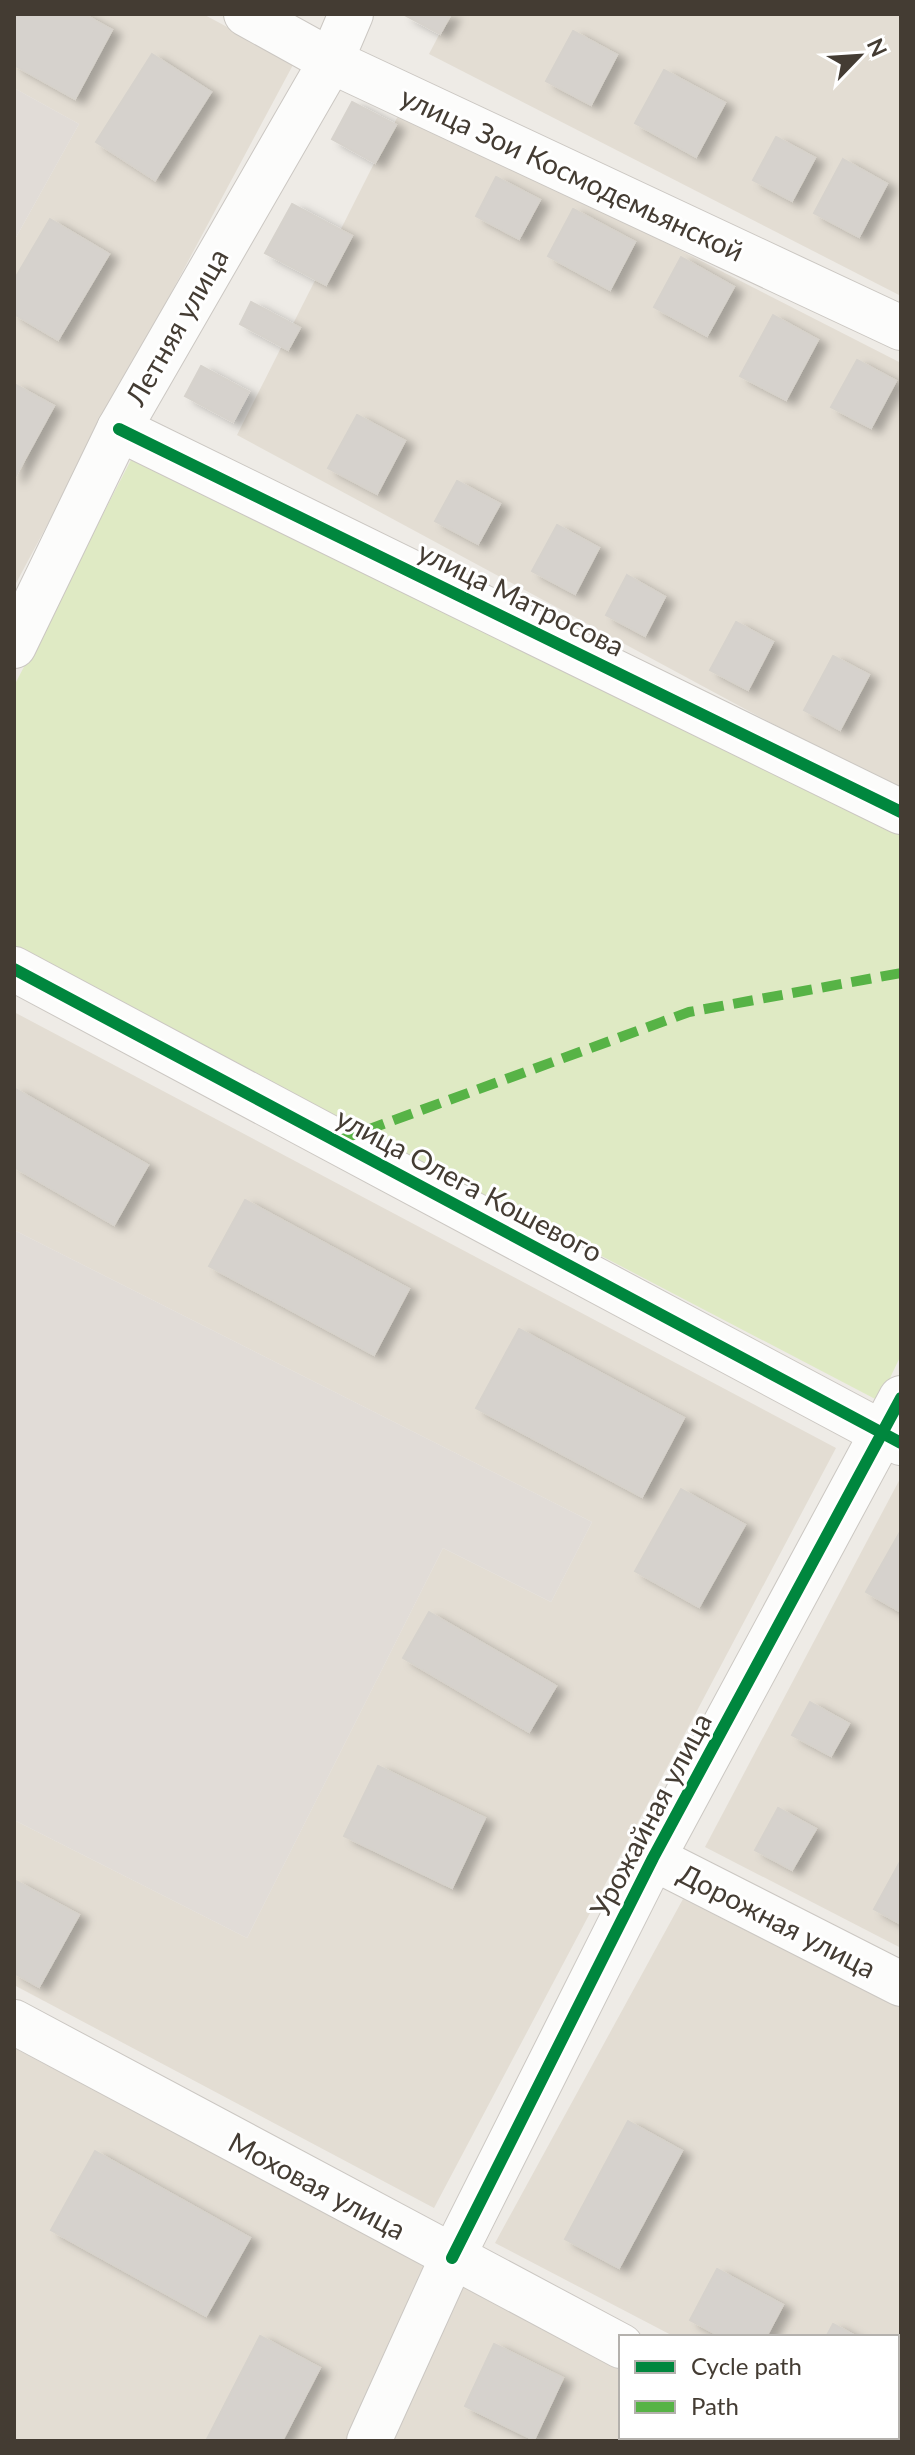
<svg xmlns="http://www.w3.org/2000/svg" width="915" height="2455" viewBox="0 0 915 2455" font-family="Lato,sans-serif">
	<defs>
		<filter id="shadow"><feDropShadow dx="9" dy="5" stdDeviation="4" flood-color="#0004"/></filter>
	</defs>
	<rect width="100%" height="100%" fill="#eeebe6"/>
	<g fill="#e3ddd3">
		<polygon points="14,14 203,14 294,63 14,587 14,241 79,124 14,88"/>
		<polygon points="450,14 901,14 901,296 429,54"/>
		<polygon points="402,108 901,363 901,793 237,435"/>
		<polygon points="14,1012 836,1448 434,2208 14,1985 14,1820 247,1938 443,1548 551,1602 592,1522 14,1230"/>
		<polygon points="901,1477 901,1948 705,1847"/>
		<polygon points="683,1899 901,2008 901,2441 876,2441 868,2437 897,2437 897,2337 675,2337 495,2243"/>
		<polygon points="14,2048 621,2365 621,2437 763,2437 770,2441 14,2441"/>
	</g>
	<g fill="#e1dcd7">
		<polygon points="14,88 79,124 14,241"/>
		<polygon points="14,1230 592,1522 551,1602 443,1548 247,1938 14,1820"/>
	</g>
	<polygon fill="#dfeac4" points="132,458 901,834 901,1355 879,1401 14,949 14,686"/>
	<g fill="#d6d2cd" stroke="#d6d2cc" stroke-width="2" filter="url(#shadow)">
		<polygon points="14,14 83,14 112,30 75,99 14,65"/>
		<polygon points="403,14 451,14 440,34"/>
		<polygon points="573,31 617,55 591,105 546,81"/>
		<polygon points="152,54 211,92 155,180 96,142"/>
		<polygon points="664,70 725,103 696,157 635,123"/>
		<polygon points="352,102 396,125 375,163 332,139"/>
		<polygon points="776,137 815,158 792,201 753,180"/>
		<polygon points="843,159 887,184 859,237 814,213"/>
		<polygon points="496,177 540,200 519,239 476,216"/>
		<polygon points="292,204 352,236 326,285 265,253"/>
		<polygon points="573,209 635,242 610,290 548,256"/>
		<polygon points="50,219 109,254 58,340 14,314 14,280"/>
		<polygon points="681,257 734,287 707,336 654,307"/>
		<polygon points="251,302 300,328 288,350 240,324"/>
		<polygon points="773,315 818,340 786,400 740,376"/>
		<polygon points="857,360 896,381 871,428 831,407"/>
		<polygon points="201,366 249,392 233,422 185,396"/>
		<polygon points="14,384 54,406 14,479"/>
		<polygon points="357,415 405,441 377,494 328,468"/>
		<polygon points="457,481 500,504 478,544 435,521"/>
		<polygon points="557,525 599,548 575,594 532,571"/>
		<polygon points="627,575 665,597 645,636 606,615"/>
		<polygon points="736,622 773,642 748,690 710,670"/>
		<polygon points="833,656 869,675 840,730 804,710"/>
		<polygon points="14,1088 148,1165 114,1225 14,1167"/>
		<polygon points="245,1200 409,1289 374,1355 209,1266"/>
		<polygon points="519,1329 684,1418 642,1497 476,1408"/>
		<polygon points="681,1489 745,1525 699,1607 635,1571"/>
		<polygon points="900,1532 901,1532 901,1612 866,1592"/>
		<polygon points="429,1612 556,1686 529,1732 403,1658"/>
		<polygon points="810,1702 849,1724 831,1756 792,1735"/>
		<polygon points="378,1766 485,1818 452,1888 344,1836"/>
		<polygon points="778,1808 816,1829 792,1870 755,1850"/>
		<polygon points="901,1860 901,1924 874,1909"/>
		<polygon points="14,1880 79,1915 39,1987 14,1973"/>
		<polygon points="628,2121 682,2151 619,2268 565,2239"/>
		<polygon points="95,2151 250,2238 206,2316 51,2230"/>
		<polygon points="717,2269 783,2305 766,2337 722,2337 690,2320"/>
		<polygon points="833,2324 857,2337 826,2337"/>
		<polygon points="260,2336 320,2368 282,2441 206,2441"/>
		<polygon points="494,2344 563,2378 534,2440 465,2406"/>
		<polygon points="897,2358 901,2360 901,2441 892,2437 897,2437"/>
	</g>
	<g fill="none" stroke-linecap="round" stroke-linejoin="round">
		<g stroke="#cbc7c2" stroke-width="46">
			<g id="minor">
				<polyline points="246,14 331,61 901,328"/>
				<polyline points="119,429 901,812"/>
				<polyline points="14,646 119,429 331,61 351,14"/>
				<polyline points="14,969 901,1443"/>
				<polyline points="653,1858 901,1984"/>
				<polyline points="14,2022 621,2346"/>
				<polyline points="798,2437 806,2441"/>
				<polyline points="369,2441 452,2258 653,1858 901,1398"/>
			</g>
		</g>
		<use href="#minor" stroke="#fcfcfb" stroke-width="44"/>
		<polyline stroke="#57b346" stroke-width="10" stroke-dasharray="20 10" stroke-linecap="butt" points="337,1141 689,1012 901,973"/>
		<g stroke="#fff" stroke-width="17">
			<g id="cycleway">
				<polyline points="119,429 901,812"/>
				<polyline points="14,969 901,1443"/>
				<polyline points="452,2258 653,1858 901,1398"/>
			</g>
		</g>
		<use href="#cycleway" stroke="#00873e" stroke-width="12"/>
	</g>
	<g text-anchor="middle" stroke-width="6" stroke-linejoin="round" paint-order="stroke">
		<g font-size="28" fill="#443c33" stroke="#fff">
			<text transform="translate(572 174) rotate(25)" y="10">улица Зои Космодемьянской</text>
			<text transform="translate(177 327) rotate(-60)" y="10">Летняя улица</text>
			<text transform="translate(521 599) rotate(26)" y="10">улица Матросова</text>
			<text transform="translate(469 1185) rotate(28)" y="10">улица Олега Кошевого</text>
			<text transform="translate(651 1815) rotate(-62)" y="10">Урожайная улица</text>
			<text transform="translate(777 1921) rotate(27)" y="10">Дорожная улица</text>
			<text transform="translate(317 2186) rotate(28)" y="10">Моховая улица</text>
		</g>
	</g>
	<rect width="915" height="2455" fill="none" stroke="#443c33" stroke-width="32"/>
	<rect x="619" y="2335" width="280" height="104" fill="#ffffff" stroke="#b4b1ad" stroke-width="2"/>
	<rect x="635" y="2361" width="40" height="12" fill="#00873e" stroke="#b4b1ad" stroke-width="2"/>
	<text x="691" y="2375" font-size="24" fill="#443c33">Cycle path</text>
	<rect x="635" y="2401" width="40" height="12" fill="#57b346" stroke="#b4b1ad" stroke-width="2"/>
	<text x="691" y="2415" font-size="24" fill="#443c33">Path</text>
	<g transform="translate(859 56) rotate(65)" stroke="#ffffff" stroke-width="6" paint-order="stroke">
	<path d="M0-6L14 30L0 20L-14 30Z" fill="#443c33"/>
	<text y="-12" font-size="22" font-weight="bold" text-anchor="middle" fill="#443c33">N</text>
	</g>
</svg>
